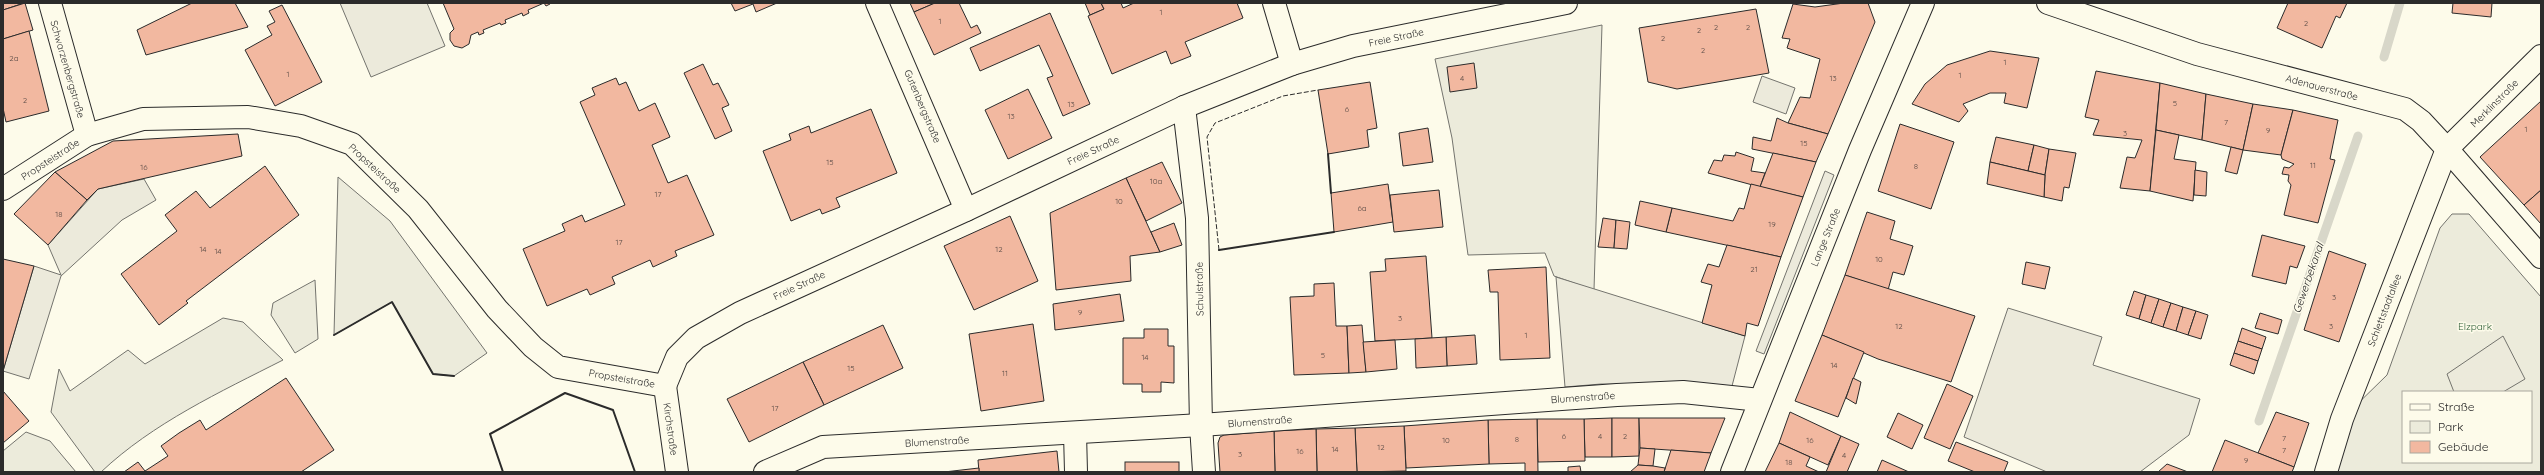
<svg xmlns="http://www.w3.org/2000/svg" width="2544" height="475" viewBox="0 0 2544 475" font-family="Quicksand,sans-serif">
	<rect width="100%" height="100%" fill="#fdfbea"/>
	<g fill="#ecebdb" stroke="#74746e" fill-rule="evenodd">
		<polygon points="1602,25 1594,290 1554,276 1545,253 1468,255 1452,138 1435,59"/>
		<polygon points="338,177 390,221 487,353 454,376 433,374 392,302 334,335"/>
		<path d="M2452 214H2469L2541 297V472H2326L2342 419 2387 375 2440 228ZM2403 392H2531V462H2403Z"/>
		<polygon points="315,280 318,339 295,353 271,315 273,303"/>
		<path d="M223 318 243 322 283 360C220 392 153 423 101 472H95L51 412 59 369 70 391 128 350 145 364Z"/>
		<polygon points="26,432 50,441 76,472 3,472 3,451"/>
	</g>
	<g fill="#eceadb" stroke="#74746e">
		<polygon points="340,3 427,3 445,46 371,77"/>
		<polygon points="1762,76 1795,88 1786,114 1753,102"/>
		<polygon points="1825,171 1834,175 1764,354 1756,351"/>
		<polygon points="144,179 156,200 122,220 61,276 29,379 3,371 34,266 61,275 48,245 98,189"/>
		<polygon points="1556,277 1745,336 1732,386 1601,384 1565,387"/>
		<polygon points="2008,308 2102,337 2093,365 2200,399 2189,435 2140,472 2047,472 1964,437"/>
		<polygon points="2503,336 2525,379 2503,392 2454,392 2447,374"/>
	</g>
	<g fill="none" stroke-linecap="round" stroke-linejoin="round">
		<g stroke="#d8d7c9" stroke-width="9">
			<polyline points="2384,57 2400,3"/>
			<polyline points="2259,421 2358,136"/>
		</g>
	</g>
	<g fill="#f2b8a0" stroke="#2b2b2b">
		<polygon points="3,3 24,3 3,10"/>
		<polygon points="25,3 33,30 3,39 3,10"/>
		<polygon points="192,3 235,3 248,27 146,55 137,30"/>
		<polygon points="443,3 550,3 550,4 546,6 544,3 528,10 529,13 523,16 522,13 505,20 506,23 501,25 500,23 483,30 484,33 479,35 478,32 471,35 469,44 462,48 454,46 450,40 450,33 454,29"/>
		<polygon points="731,3 777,3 756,12 753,4 735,11"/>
		<polygon points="910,3 935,3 914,12"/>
		<polygon points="935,3 959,3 971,28 977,25 981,33 934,55 914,12"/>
		<polygon points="1085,3 1101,3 1104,9 1090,15"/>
		<polygon points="1101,3 1121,3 1123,8 1134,3 1237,3 1243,18 1185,42 1191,56 1171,64 1166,51 1112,74 1088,16 1104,9"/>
		<polygon points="1844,3 1868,3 1875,22 1828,134 1788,123 1800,97 1810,98 1820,59 1787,48 1790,39 1782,38 1793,4 1815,7"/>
		<polygon points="2288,3 2347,3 2340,18 2336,16 2322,48 2277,28"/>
		<polygon points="2453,3 2492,3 2491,17 2452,13"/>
		<polygon points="282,5 322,82 275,106 245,50 272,35 267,26 275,22 269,11"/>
		<polygon points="1756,9 1769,73 1677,89 1648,82 1639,28"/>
		<polygon points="1050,13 1090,104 1063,116 1047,78 1053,76 1039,45 980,71 970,48"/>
		<polygon points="29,31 49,111 6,122 3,108 3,39"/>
		<polygon points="1990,51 2039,58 2027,108 2004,103 2006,93 1990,93 1963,104 1968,111 1959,122 1912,104 1925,84 1947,65"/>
		<polygon points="1474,63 1477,88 1450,92 1447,67"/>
		<polygon points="703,64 713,85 718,83 729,105 722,108 732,131 715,139 684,73"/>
		<polygon points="2096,71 2160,83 2150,191 2120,188 2127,157 2135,158 2142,140 2093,135 2099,120 2085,117"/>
		<polygon points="616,78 619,85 626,82 639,111 655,103 670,137 652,145 668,183 687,175 714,235 675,251 677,256 653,267 650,260 612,277 615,284 590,295 587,289 547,306 523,249 565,231 562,224 582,215 585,222 625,205 580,102 595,95 592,88"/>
		<polygon points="1370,82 1377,128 1367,130 1369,147 1328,154 1318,90"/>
		<polygon points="2160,83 2206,94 2202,140 2156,130"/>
		<polygon points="1028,89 1052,138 1008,159 985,110"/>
		<polygon points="2206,94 2253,104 2243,150 2202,140"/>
		<polygon points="2541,101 2541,190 2524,205 2480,157"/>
		<polygon points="2253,104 2293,110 2281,155 2243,150"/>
		<polygon points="871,109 897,173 836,198 840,207 822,214 820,209 791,221 763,151 791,140 789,134 809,126 811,133"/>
		<polygon points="2293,110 2338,120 2330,159 2335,160 2318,223 2284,215 2291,185 2288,181 2289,175 2282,174 2284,167 2289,168 2294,164 2282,159 2281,155"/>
		<polygon points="1777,118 1788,123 1828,134 1816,162 1752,149 1753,137 1771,141"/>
		<polygon points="1900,124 1954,142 1931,209 1878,191"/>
		<polygon points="1428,128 1433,162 1403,166 1399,133"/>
		<polygon points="2156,130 2179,135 2174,159 2196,162 2193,201 2150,191"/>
		<polygon points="238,134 242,156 98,189 87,200 55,172 113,141"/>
		<polygon points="1996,137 2034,145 2028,171 1990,162"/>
		<polygon points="2034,145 2049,149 2045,175 2028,171"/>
		<polygon points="2231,147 2243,150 2237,174 2225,171"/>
		<polygon points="2049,149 2076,153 2069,188 2064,187 2062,201 2044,197 2045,175"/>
		<polygon points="1736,152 1754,158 1751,171 1765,173 1760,187 1708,173 1714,160 1722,161 1724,155 1735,156"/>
		<polygon points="1773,153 1816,162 1803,197 1760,187"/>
		<polygon points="1162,162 1182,203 1146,221 1126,178"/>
		<polygon points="1990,162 2045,175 2044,197 1987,184"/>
		<polygon points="265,166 299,215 186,301 188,303 159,325 121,274 177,231 165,215 196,191 210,208"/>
		<polygon points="2195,170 2207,172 2206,196 2194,195"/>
		<polygon points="55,172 87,200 48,245 14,214"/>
		<polygon points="1126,178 1160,252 1130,256 1131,281 1056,290 1050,213"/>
		<polygon points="1388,184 1393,222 1334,232 1331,193"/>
		<polygon points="1751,184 1803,197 1781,257 1666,232 1672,208 1733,221 1739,208 1744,209"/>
		<polygon points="1439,190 1443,227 1394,232 1390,195"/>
		<polygon points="2541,190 2541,224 2524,205"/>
		<polygon points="1640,201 1672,208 1666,232 1635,225"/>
		<polygon points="1867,212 1895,221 1890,239 1913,246 1904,275 1893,272 1888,290 1845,275"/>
		<polygon points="1010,216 1038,281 974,310 944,246"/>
		<polygon points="1603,218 1616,220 1614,248 1598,247"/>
		<polygon points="1616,220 1630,222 1627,249 1614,248"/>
		<polygon points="1174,223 1182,245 1160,252 1151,232"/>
		<polygon points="2262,235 2305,246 2297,268 2290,266 2286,284 2252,276"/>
		<polygon points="1727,245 1781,257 1758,326 1747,323 1745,336 1702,323 1712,285 1701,282 1708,264 1719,267"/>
		<polygon points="2329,251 2366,264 2339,342 2304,330"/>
		<polygon points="1426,256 1432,338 1375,341 1370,272 1386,271 1385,259"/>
		<polygon points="3,259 34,266 3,371 3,380"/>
		<polygon points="2026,262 2050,267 2045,289 2022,284"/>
		<polygon points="1546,267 1550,358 1500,360 1498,292 1490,292 1488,270"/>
		<polygon points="1845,275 1975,316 1951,382 1878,359 1822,335"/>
		<polygon points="1334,283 1336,326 1347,326 1349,373 1294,375 1290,297 1314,296 1314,284"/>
		<polygon points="2134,291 2146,295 2139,319 2126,315"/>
		<polygon points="1120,294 1124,321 1055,330 1053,304"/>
		<polygon points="2146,295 2159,299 2151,323 2139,319"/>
		<polygon points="2159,299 2171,303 2163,327 2151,323"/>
		<polygon points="2171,303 2183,307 2176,331 2163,327"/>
		<polygon points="2183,307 2196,311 2188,335 2176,331"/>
		<polygon points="2196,311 2208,315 2201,339 2188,335"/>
		<polygon points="2260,313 2282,320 2278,334 2255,328"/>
		<polygon points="1033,324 1044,401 981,411 969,334"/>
		<polygon points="883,325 903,368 824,405 803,362"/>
		<polygon points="1362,325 1366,372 1349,373 1347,326"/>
		<polygon points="2242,328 2266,337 2262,349 2238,341"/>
		<polygon points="1144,329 1168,329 1168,346 1174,346 1174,383 1161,382 1161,392 1142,392 1142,384 1123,384 1123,338 1144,338"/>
		<polygon points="1475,335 1477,364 1447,366 1446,337"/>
		<polygon points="1822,335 1864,352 1838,417 1795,401"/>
		<polygon points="1446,337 1447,366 1416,368 1415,339"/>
		<polygon points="1395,340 1397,369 1366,372 1363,342"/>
		<polygon points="2238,341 2262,349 2258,361 2234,353"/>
		<polygon points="2234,353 2258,361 2254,374 2230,365"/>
		<polygon points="803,362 824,405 749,442 727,399"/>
		<polygon points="286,378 334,450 301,472 124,472 138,462 145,471 168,456 161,446 179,433 200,420 206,430"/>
		<polygon points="1853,378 1861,382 1856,404 1846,398"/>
		<polygon points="1947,384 1973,396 1950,449 1924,438"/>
		<polygon points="3,391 29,421 3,443"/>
		<polygon points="1790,412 1841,436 1828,465 1779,443"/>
		<polygon points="2276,412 2309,423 2294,467 2258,453"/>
		<polygon points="1898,413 1923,425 1912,449 1887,437"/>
		<polygon points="1612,418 1612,457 1585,457 1584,419"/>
		<polygon points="1612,418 1639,418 1639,456 1612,457"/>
		<polygon points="1639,418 1725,418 1711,453 1640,448"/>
		<polygon points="1537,419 1584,419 1585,461 1538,462"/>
		<polygon points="1537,419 1538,472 1525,472 1525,463 1489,464 1488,420"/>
		<polygon points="1488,420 1489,464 1406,468 1404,426"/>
		<polygon points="1404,426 1406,471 1357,472 1355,428"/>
		<polygon points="1355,428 1357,472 1317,472 1316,429"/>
		<polygon points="1316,429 1317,472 1275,472 1274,431"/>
		<polygon points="1274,431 1275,472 1220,472 1218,443 1220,437 1224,435"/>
		<polygon points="1841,436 1859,444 1847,472 1826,472"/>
		<polygon points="2225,440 2294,467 2292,472 2212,472"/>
		<polygon points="1956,442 2008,462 2004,472 1975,472 1948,461"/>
		<polygon points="1779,443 1810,457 1806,466 1819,472 1765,472"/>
		<polygon points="1640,448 1655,449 1653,466 1638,465"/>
		<polygon points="1671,450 1711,453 1704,472 1664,472"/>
		<polygon points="1057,451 1059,472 979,472 978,460"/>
		<polygon points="1882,460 1909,472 1877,472"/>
		<rect x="1125" y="462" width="54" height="10"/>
		<polygon points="2167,464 2188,472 2158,472"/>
		<polygon points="1638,465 1653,466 1665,468 1664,472 1630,472"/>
		<polygon points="1580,466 1581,472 1568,472 1568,467"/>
		<polygon points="979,468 979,472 944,472"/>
	</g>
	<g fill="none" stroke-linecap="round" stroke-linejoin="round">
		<g stroke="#2b2b2b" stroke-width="24">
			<g id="minor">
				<polyline points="50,3 87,135"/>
				<polyline points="877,3 966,210"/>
				<polyline points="1274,3 1292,64"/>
				<polyline points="2048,3 2197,54 2405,109 2421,121 2447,149 2541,257"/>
				<polyline points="1184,107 1197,218 1201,425 1204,472"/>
				<polyline points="3,189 87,135 143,119 248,117 301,126 352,144 418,209 497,309 533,347 558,367 665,386"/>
				<polyline points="665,386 677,357 696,338 740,313 966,210 1184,107 1292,64 1353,46 1566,3"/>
				<polyline points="665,386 677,472"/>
				<polyline points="1075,433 1076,472"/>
				<polyline points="765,472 823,447 1201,425 1617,395 1683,392 1760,400"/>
				<polyline points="2326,472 2342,419 2447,149 2541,56"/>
			</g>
		</g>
		<g stroke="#2b2b2b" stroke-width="24">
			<polyline id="tertiary" points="1732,472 1860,150 1923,3"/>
		</g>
		<use href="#minor" stroke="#fdfbea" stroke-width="22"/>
		<use href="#tertiary" stroke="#fdfbea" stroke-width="22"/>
		<polyline stroke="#2b2b2b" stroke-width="1" stroke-dasharray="5 2" stroke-linecap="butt" points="1219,250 1207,137 1215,123 1283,96 1318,90"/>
		<g stroke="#2b2b2b" stroke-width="2">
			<polyline points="1328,154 1331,193"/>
			<polyline points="1219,250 1334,232"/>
			<polyline points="334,335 392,302 433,374 454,376"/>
			<polyline points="503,472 490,434 565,393 613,410 635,472"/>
		</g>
	</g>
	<g text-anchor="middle" stroke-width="3" stroke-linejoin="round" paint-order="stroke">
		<g font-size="8" fill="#5d4e48">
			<text x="1161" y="15">1</text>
			<text x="940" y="24">1</text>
			<text x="2306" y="26">2</text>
			<text x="1716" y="30">2</text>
			<text x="1748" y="30">2</text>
			<text x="1699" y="33">2</text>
			<text x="1663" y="41">2</text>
			<text x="1703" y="53">2</text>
			<text x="14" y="61">2a</text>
			<text x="2005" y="65">1</text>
			<text x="288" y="77">1</text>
			<text x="1960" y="78">1</text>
			<text x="1462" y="81">4</text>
			<text x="1833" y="81">13</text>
			<text x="25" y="103">2</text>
			<text x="2175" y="106">5</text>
			<text x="1071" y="107">13</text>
			<text x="1347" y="112">6</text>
			<text x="1011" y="119">13</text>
			<text x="2226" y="125">7</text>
			<text x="2526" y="132">1</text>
			<text x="2268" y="133">9</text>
			<text x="2125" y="136">3</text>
			<text x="1804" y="146">15</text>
			<text x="830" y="165">15</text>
			<text x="2313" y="168">11</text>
			<text x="1916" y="169">8</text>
			<text x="144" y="170">16</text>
			<text x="1156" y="184">10a</text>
			<text x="658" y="197">17</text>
			<text x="1119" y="204">10</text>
			<text x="1362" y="211">6a</text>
			<text x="59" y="217">18</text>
			<text x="1772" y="227">19</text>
			<text x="619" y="245">17</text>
			<text x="203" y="252">14</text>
			<text x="999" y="252">12</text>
			<text x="218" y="254">14</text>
			<text x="1879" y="262">10</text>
			<text x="1754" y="272">21</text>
			<text x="2334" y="300">3</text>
			<text x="1080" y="315">9</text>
			<text x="1400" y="321">3</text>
			<text x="1899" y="329">12</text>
			<text x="2331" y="329">3</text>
			<text x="1526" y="338">1</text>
			<text x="1323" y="358">5</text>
			<text x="1145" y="360">14</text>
			<text x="1834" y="368">14</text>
			<text x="851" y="371">15</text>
			<text x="1005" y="376">11</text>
			<text x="775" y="411">17</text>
			<text x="1564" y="439">6</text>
			<text x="1600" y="439">4</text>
			<text x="1625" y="439">2</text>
			<text x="2284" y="441">7</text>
			<text x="1517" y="442">8</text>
			<text x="1446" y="443">10</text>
			<text x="1810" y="443">16</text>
			<text x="1381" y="450">12</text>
			<text x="1335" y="452">14</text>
			<text x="2284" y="453">7</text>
			<text x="1300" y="454">16</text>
			<text x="1240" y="457">3</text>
			<text x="1844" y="458">4</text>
			<text x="2246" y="463">9</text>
			<text x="1789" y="465">18</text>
		</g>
		<g font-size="10" fill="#2b2b2b" stroke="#fdfbea">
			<text transform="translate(1396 37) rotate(-12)" y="4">Freie Straße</text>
			<text transform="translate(68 69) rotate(74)" y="4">Schwarzenbergstraße</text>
			<text transform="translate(2322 87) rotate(15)" y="4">Adenauerstraße</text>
			<text transform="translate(2494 103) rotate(-45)" y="4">Merklinstraße</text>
			<text transform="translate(923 106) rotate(67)" y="4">Gutenbergstraße</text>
			<text transform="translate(1093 150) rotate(-25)" y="4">Freie Straße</text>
			<text transform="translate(50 159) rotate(-33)" y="4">Propsteistraße</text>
			<text transform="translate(375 168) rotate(43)" y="4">Propsteistraße</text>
			<text transform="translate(1825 237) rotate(-68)" y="4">Lange Straße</text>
			<text transform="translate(799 285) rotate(-25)" y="4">Freie Straße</text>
			<text transform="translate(1199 289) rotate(-91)" y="4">Schulstraße</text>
			<text transform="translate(2384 310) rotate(-69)" y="4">Schlettstadtallee</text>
			<text transform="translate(622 378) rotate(10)" y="4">Propsteistraße</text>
			<text transform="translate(1583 397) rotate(-4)" y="4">Blumenstraße</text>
			<text transform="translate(1260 421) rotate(-4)" y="4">Blumenstraße</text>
			<text transform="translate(671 429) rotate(82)" y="4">Kirchstraße</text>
			<text transform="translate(937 441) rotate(-3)" y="4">Blumenstraße</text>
		</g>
		<g font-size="10" fill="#34623c" stroke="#fdfbea">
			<text x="2475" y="330">Elzpark</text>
		</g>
		<g font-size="11" font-style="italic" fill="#2b2b2b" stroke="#fdfbea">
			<text transform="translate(2308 278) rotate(-71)" y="4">Gewerbekanal</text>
		</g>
	</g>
	<rect width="2544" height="475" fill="none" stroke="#2b2b2b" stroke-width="8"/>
	<rect x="2402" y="391" width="130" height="72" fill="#fdfbea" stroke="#a9a89e"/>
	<rect x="2410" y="404" width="20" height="6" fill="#fdfbea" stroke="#a9a89e"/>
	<text x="2438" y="411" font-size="12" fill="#2b2b2b">Straße</text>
	<rect x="2410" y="421" width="20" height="12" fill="#ecebdb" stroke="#a9a89e"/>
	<text x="2438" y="431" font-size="12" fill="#2b2b2b">Park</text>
	<rect x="2410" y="441" width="20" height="12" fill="#f2b8a0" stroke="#a9a89e"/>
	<text x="2438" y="451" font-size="12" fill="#2b2b2b">Gebäude</text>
</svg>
